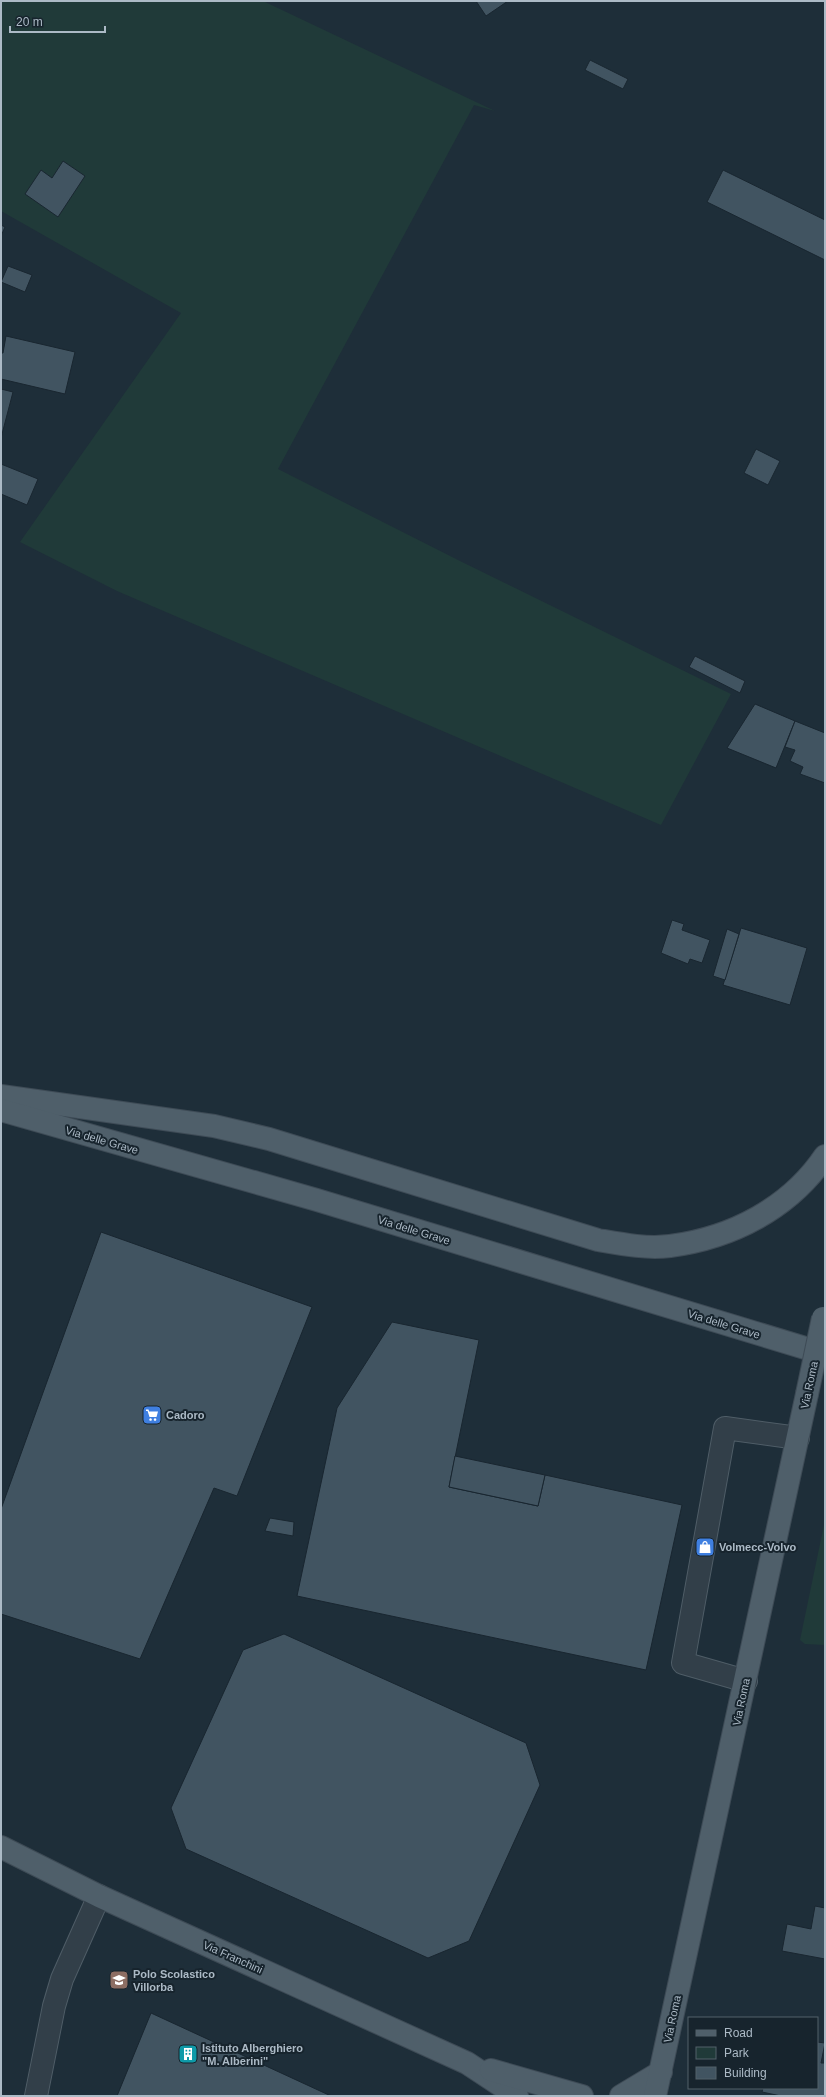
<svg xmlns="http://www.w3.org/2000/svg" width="826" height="2097" viewBox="0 0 826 2097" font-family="Helvetica,sans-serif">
	<rect width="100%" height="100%" fill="#1e2e39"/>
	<g fill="#203a39">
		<polygon points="1,1 263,1 495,111 474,105 278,469 462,562 731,694 661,825 117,591 20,542 181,313 1,211"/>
		<polygon points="825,1520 825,1645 805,1644 800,1640"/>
	</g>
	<g fill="#415461" stroke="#192630">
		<polygon points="476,1 508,1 486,16"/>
		<polygon points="590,60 628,79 623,89 585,70"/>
		<polygon points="63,161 85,176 58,217 25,194 41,170 52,178"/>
		<polygon points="723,170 825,220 825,260 707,202"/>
		<polygon points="1,225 5,227 1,236"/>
		<polygon points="8,266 32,275 25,292 1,282"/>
		<polygon points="6,336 75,352 65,394 1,379 1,353 3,353"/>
		<polygon points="1,389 13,392 1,438"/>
		<polygon points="756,449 780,461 768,485 744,473"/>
		<polygon points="1,464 38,479 27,505 1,494"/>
		<polygon points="695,656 745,681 740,693 689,667"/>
		<polygon points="755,704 795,721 776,768 727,748"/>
		<polygon points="795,721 825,733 825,783 800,774 803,767 790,761 795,750 785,747"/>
		<polygon points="672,920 684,924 682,930 710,940 702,963 690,959 688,964 661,953"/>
		<polygon points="741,928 807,948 790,1005 723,985"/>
		<polygon points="727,929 739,934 725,980 713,976"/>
		<polygon points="101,1232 312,1307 237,1496 214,1488 140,1659 1,1614 1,1509"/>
		<polygon points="392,1322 479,1340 449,1487 538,1506 545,1475 682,1505 646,1670 297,1596 337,1408"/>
		<polygon points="455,1456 545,1475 538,1506 449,1487"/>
		<polygon points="270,1518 294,1522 293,1536 265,1531"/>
		<polygon points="284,1634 526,1743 540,1785 469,1941 428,1958 186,1849 171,1808 243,1650"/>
		<polygon points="815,1906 825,1908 825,1959 782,1951 787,1924 811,1929"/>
		<polygon points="151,2013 331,2096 117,2096"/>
		<polygon points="817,2042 825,2043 821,2063 825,2063 825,2096 781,2096 762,2092 763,2088 817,2088"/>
	</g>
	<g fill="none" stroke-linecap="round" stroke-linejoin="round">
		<g stroke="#4f5d67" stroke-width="24">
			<g id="minor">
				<polyline points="746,1681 683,1663 725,1428 798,1438"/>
				<polyline points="36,2096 54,2006 62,1979 99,1896"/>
			</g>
		</g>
		<g stroke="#3e4b56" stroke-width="24">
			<g id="major">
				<path d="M1 1096 214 1126 269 1139 598 1240C621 1244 646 1249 670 1246 732 1238 790 1208 825 1156"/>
				<polyline points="1,1110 317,1200 825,1354"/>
				<polyline points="1,1847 99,1896 467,2063 517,2096"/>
				<polyline points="491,2070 582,2096"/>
				<polyline points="621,2096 661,2072"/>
				<polyline points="655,2096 807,1394"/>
			</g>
		</g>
		<use href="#minor" stroke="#323f49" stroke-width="22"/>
		<use href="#major" stroke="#4f5f6a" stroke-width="22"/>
		<g stroke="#3e4b56" stroke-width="24" stroke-linecap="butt">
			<polyline id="major-bridge" points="807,1394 823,1318"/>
		</g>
		<use href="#major-bridge" stroke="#4f5f6a" stroke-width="22"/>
	</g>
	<defs>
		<g id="supermarket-square" transform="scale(1)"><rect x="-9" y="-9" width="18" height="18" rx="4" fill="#3f7fe0" stroke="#17242d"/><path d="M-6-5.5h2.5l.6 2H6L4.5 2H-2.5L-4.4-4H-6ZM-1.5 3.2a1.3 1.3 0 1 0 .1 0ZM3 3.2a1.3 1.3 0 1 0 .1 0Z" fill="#fff"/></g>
		<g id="shop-square" transform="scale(1)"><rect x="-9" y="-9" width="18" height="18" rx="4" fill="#3f7fe0" stroke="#17242d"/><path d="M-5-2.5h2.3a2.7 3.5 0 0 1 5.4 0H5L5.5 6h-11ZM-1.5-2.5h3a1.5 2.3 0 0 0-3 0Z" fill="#fff"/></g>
		<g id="school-square" transform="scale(1)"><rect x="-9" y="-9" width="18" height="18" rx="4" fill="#8d6e63" stroke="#17242d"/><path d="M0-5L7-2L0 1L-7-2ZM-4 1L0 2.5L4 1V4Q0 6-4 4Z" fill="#fff"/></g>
		<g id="building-square" transform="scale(1)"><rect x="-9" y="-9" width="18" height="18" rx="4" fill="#0f9aa8" stroke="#17242d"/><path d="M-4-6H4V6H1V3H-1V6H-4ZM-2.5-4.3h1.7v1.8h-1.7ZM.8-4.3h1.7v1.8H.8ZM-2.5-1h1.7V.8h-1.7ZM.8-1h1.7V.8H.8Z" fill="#fff"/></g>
	</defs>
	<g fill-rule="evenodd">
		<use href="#supermarket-square" x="152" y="1415"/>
		<use href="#shop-square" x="705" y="1547"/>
		<use href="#school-square" x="119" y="1980"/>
		<use href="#building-square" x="188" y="2054"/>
	</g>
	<g text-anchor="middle" stroke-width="4" stroke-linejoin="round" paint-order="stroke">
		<g font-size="11" fill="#acbac6" stroke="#17242d">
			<text transform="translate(102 1140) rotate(16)" y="4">Via delle Grave</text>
			<text transform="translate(414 1230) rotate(17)" y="4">Via delle Grave</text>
			<text transform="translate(724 1324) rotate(17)" y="4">Via delle Grave</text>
			<text transform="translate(809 1385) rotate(-78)" y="4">Via Roma</text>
			<text transform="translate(741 1702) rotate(-78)" y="4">Via Roma</text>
			<text transform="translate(233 1957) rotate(24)" y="4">Via Franchini</text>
			<text transform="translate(672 2019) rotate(-78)" y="4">Via Roma</text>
		</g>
		<g font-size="11" font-weight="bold" fill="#acbac6" stroke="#17242d" text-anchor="start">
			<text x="166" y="1419">Cadoro</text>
			<text x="719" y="1551">Volmecc-Volvo</text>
			<text x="133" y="1978">Polo Scolastico<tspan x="133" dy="13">Villorba</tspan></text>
			<text x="202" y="2052">Istituto Alberghiero<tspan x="202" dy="13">"M. Alberini"</tspan></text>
		</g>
	</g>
	<rect width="826" height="2097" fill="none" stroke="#acbac6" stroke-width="4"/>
	<rect x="688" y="2017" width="130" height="72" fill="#17242d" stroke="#53606a"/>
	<rect x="696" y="2030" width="20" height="6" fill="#4f5f6a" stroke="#53606a"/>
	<text x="724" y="2037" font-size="12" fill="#acbac6">Road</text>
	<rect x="696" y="2047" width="20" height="12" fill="#203a39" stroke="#53606a"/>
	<text x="724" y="2057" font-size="12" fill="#acbac6">Park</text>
	<rect x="696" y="2067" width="20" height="12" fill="#415461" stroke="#53606a"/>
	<text x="724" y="2077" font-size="12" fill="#acbac6">Building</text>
	<path d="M10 26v6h95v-6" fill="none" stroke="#acbac6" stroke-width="2"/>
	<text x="16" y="26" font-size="12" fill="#acbac6" stroke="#17242d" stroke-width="3" paint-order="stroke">20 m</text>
</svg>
